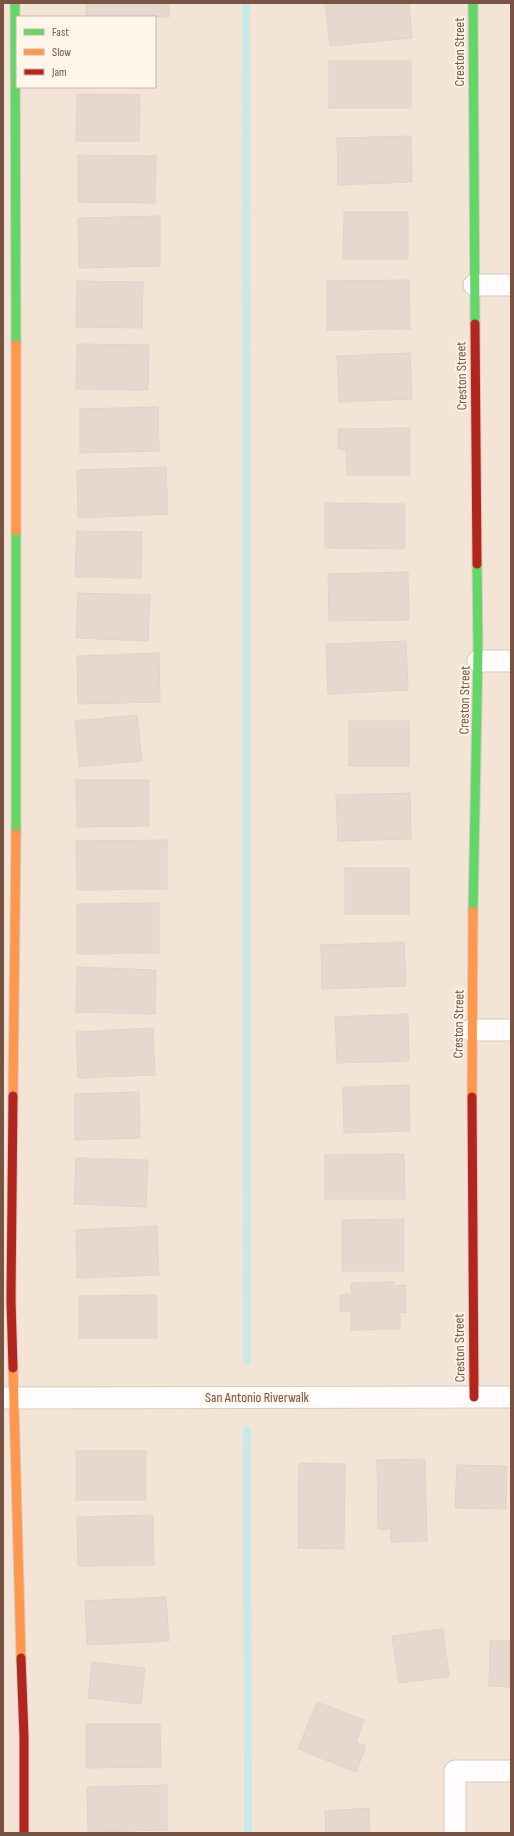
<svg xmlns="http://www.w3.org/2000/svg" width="514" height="1836" viewBox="0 0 514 1836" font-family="'Sofia Sans Condensed',sans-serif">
	<rect width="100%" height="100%" fill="#f8f0e8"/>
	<path fill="#f4e4d6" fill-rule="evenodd" d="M3 3H511V1833H3ZM17 17H155V87H17Z"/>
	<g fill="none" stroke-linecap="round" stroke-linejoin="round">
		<g stroke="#c8e9e9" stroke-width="8">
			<polyline points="246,3 247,1361"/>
			<polyline points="247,1430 248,1833"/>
		</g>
	</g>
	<g fill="#e5d8cf" stroke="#e1d2ca">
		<rect x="86" y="3" width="83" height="14"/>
		<polygon points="325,3 409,3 412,38 330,46"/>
		<rect x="329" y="61" width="82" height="47"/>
		<polygon points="77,94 140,95 139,141 76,141"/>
		<polygon points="411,136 412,182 338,185 337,138"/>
		<polygon points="78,155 156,156 155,203 78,202"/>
		<polygon points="344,212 408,212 408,259 343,259"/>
		<polygon points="160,216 160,266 79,268 78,218"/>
		<polygon points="409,280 410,329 327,330 327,281"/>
		<polygon points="77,281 143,282 142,328 76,327"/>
		<polygon points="77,344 149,345 148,390 76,389"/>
		<polygon points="410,353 412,399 339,402 337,356"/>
		<polygon points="158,407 159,451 80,453 80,409"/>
		<polygon points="410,428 410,475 347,475 346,449 338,449 338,429"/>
		<polygon points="166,467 168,514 78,518 77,470"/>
		<polygon points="325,503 405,504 405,549 325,548"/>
		<polygon points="77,531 142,532 141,578 75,577"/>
		<polygon points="408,572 409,620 329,621 328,574"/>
		<polygon points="78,593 150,595 148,641 76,638"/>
		<polygon points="406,641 408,690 328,694 326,644"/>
		<polygon points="159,653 160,702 78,704 77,656"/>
		<polygon points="137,715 142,761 79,767 75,721"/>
		<rect x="349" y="721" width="60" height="45"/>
		<polygon points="76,780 149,780 149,826 77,827"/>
		<polygon points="410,793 411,839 338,841 336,795"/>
		<polygon points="167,840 167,889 77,890 76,841"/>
		<rect x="345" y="868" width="64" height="46"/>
		<polygon points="159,903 159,953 77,954 77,904"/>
		<polygon points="404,942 406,986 322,989 321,945"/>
		<polygon points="77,967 156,970 155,1014 76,1012"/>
		<polygon points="408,1014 409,1061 337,1063 335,1017"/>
		<polygon points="153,1028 155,1075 78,1078 76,1032"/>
		<polygon points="409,1085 410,1131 344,1133 343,1087"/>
		<polygon points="139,1092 140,1138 75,1140 75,1094"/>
		<polygon points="404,1154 405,1199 325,1199 325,1155"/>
		<polygon points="76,1158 148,1160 146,1207 74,1204"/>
		<polygon points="404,1219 404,1271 342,1271 342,1220"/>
		<polygon points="157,1226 159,1275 77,1278 76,1230"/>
		<polygon points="394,1282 394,1286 406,1285 406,1313 400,1312 400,1329 351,1330 351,1311 340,1311 340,1295 352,1294 351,1283"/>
		<polygon points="157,1295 157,1338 79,1338 79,1296"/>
		<rect x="76" y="1451" width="70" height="49"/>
		<polygon points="425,1459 427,1541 391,1542 391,1529 378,1529 377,1460"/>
		<polygon points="299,1463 345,1464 344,1549 298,1548"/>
		<polygon points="457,1465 507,1466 506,1509 455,1508"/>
		<polygon points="153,1515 154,1565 78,1566 77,1517"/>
		<polygon points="166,1597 169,1641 87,1645 85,1601"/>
		<polygon points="443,1629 449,1677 399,1683 392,1636"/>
		<polygon points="490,1641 511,1641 511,1687 489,1686"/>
		<polygon points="92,1662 145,1668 141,1704 88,1698"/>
		<polygon points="317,1702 364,1720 356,1742 366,1746 356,1772 298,1749"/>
		<polygon points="86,1724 160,1724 161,1767 86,1768"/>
		<polygon points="167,1785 167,1830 88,1832 87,1787"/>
		<polygon points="369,1808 370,1833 326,1833 325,1811"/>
	</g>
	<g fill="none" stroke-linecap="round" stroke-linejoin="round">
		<g stroke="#d6cbc5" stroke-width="23">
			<g id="street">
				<polyline points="474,285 511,285"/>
				<polyline points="478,661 511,661"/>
				<polyline points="471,1030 511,1030"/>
				<polyline points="3,1398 511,1397"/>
				<polyline points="455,1833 455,1771 511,1771"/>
			</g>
		</g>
		<g stroke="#d7cbc4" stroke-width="11">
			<g id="fast">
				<polyline points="15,3 16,344"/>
				<polyline points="473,3 475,324"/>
				<polyline points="16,531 16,833"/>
				<polyline points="473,911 478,652 477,564"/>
			</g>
		</g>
		<g stroke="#d7cbc4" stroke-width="11">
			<g id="slow">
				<polyline points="16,344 16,531"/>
				<polyline points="13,1096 16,833"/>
				<polyline points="472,1097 473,911"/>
				<polyline points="13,1368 21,1658"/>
			</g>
		</g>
		<g stroke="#d7cbc4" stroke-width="11">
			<g id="jam">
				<polyline points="475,324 477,564"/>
				<polyline points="472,1097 474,1397"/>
				<polyline points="13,1368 11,1300 13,1096"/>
				<polyline points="21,1658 24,1737 24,1833"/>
			</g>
		</g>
		<use href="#street" stroke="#fefdfc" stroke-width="21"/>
		<use href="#fast" stroke="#63d668" stroke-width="9"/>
		<use href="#slow" stroke="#ff974d" stroke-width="9"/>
		<use href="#jam" stroke="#b3261e" stroke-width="9"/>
	</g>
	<g text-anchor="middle" stroke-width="3.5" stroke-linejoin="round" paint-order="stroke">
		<g font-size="14" fill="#795445" stroke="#fff5ea">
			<text transform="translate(459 52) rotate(-90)" y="5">Creston Street</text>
			<text transform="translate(461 376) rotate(-91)" y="5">Creston Street</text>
			<text transform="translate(464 700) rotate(-89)" y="5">Creston Street</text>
			<text transform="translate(458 1024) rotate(-89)" y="5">Creston Street</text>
			<text transform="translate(459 1348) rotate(-91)" y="5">Creston Street</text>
			<text x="257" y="1402">San Antonio Riverwalk</text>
		</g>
	</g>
	<rect width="514" height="1836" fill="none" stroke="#795445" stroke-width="8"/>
	<rect x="16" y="16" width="140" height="72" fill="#fff5ea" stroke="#c9b5a8"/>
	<rect x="24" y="29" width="20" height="6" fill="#63d668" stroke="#c9b5a8"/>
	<text x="52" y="36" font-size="12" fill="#795445">Fast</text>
	<rect x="24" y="49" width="20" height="6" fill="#ff974d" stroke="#c9b5a8"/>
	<text x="52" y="56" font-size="12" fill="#795445">Slow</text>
	<rect x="24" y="69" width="20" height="6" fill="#b3261e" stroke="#c9b5a8"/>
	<text x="52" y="76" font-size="12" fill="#795445">Jam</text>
</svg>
